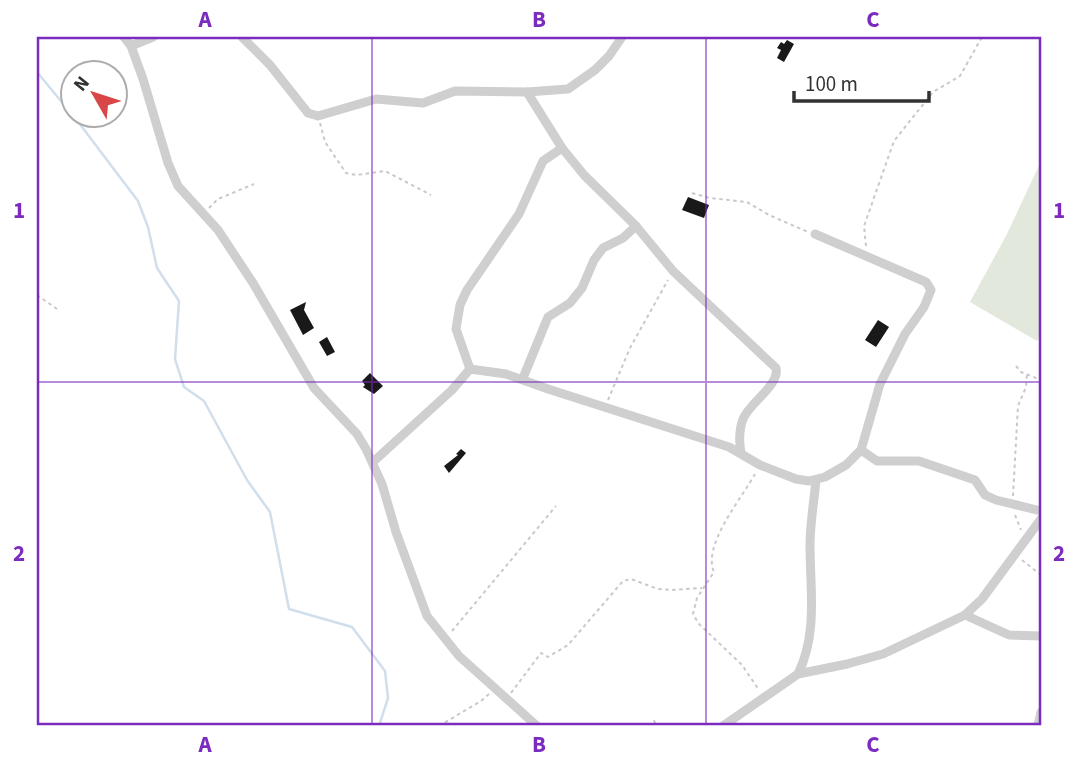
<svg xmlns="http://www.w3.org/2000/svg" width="1078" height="763" viewBox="0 0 1078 763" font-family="'Source Sans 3',sans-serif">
	<rect width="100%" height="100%" fill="#fff"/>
	<polygon fill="#e2e8dc" points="1041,161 1041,335 1037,341 970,302 1007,234"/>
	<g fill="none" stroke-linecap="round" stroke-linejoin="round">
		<polyline stroke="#d0dfeb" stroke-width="2.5" points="37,72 79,123 138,201 148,227 157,268 179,301 175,359 184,387 204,401 247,480 270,512 289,609 352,627 385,671 388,698 379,726"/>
	</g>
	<g fill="#191919">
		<polygon points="787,40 794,44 784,62 777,58 781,50 777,48 781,42 784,44"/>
		<polygon points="688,197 709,205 704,218 682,210"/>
		<polygon points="306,302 304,310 314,328 303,335 290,310"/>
		<polygon points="878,320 889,327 876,347 865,340"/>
		<polygon points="327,337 335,352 327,356 319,342"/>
		<polygon points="370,373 383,386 374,394 363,387 365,385 362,381"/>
		<polygon points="461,449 466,453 449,473 444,466 458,455 456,454"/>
	</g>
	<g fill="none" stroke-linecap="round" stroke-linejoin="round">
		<g stroke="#c9c9c9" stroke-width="2" stroke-dasharray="3.5 3.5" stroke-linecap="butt">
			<polyline points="320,123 325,142 346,173 356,175 385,171 431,195"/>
			<polyline points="692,193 710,198 747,202 769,215 808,232"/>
			<polyline points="209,208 218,199 254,184"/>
			<polyline points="866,246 864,226 894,141 933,92 960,76 982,37"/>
			<polyline points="37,295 57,309"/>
			<polyline points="1016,366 1021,372 1041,380"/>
			<polyline points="608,400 630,348 668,280"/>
			<path d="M755 474C742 498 702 545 714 572L697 598 693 614 699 624 742 665 759 690"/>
			<polyline points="1013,496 1018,406 1026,387 1027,374"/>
			<polyline points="1015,515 1021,530"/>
			<polyline points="1022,560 1041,575"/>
			<polyline points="452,631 556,506"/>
			<polyline points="511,693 541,653 548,657 568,645 623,581 631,579 658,589 671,590 702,588"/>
			<polyline points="654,720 656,726"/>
			<polyline points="439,726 481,701 489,694"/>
		</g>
		<g stroke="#cfcfcf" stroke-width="9">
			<polyline points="124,37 131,46 143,79 168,163 178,186 218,230 253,283 314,388 357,434 366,449 382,484 396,532 427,616 459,656 537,726"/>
			<polyline points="242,37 270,65 308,113 318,116 376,99 423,103 455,91 527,92 568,89 595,70 609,56 622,37"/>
			<polyline points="131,46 153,37"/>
			<path d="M562 148 584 175 636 226 673 271 776 368C780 385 749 403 743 419 739 430 739 442 741 453"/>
			<polyline points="470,369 456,329 460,305 467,290 519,214 543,161 562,148 527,92"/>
			<polyline points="523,378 548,317 570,303 582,288 594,260 603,248 623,238 636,226"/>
			<polyline points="861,450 877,461 919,461 975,480 985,495 996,500 1041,511"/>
			<polyline points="373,462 452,390 470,369 506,374 548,389 729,447 760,465 796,479 809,481 825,477 846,465 861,450 880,384 905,334 924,307 931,290 926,282 815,234"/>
			<polyline points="965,615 1009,635 1041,636"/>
			<path d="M798 674C818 633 810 589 810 545 810 524 814 502 816 480"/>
			<polyline points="723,726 798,674 847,664 883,654 965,615 982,599 1041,519"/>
			<polyline points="1038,726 1041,712"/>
		</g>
	</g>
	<path fill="none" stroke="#7b2cbf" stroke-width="2" stroke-opacity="0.55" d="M372 37V726M706 37V726M37 382H1041"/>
	<rect width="1078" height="763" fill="none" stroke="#ffffff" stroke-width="77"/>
	<g transform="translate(94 94) rotate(309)"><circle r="33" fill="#ffffff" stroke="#adadad" stroke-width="2"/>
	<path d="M0-5L12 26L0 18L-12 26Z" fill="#d84648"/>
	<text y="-10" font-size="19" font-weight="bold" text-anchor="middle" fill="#323232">N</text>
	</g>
	<path d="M794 91v10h135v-10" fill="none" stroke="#323232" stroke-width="3.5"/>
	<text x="805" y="91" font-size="21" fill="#323232" stroke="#ffffff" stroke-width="5" paint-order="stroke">100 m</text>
	<rect x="38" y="38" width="1002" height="686" fill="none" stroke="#7b2cbf" stroke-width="2.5"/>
	<g font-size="23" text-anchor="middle" font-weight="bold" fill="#7b2cbf">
		<text x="205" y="27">A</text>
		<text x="539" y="27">B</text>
		<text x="873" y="27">C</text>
		<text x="19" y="218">1</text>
		<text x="1059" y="218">1</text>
		<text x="19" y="561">2</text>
		<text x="1059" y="561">2</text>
		<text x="205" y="752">A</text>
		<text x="539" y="752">B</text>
		<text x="873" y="752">C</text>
	</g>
</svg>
